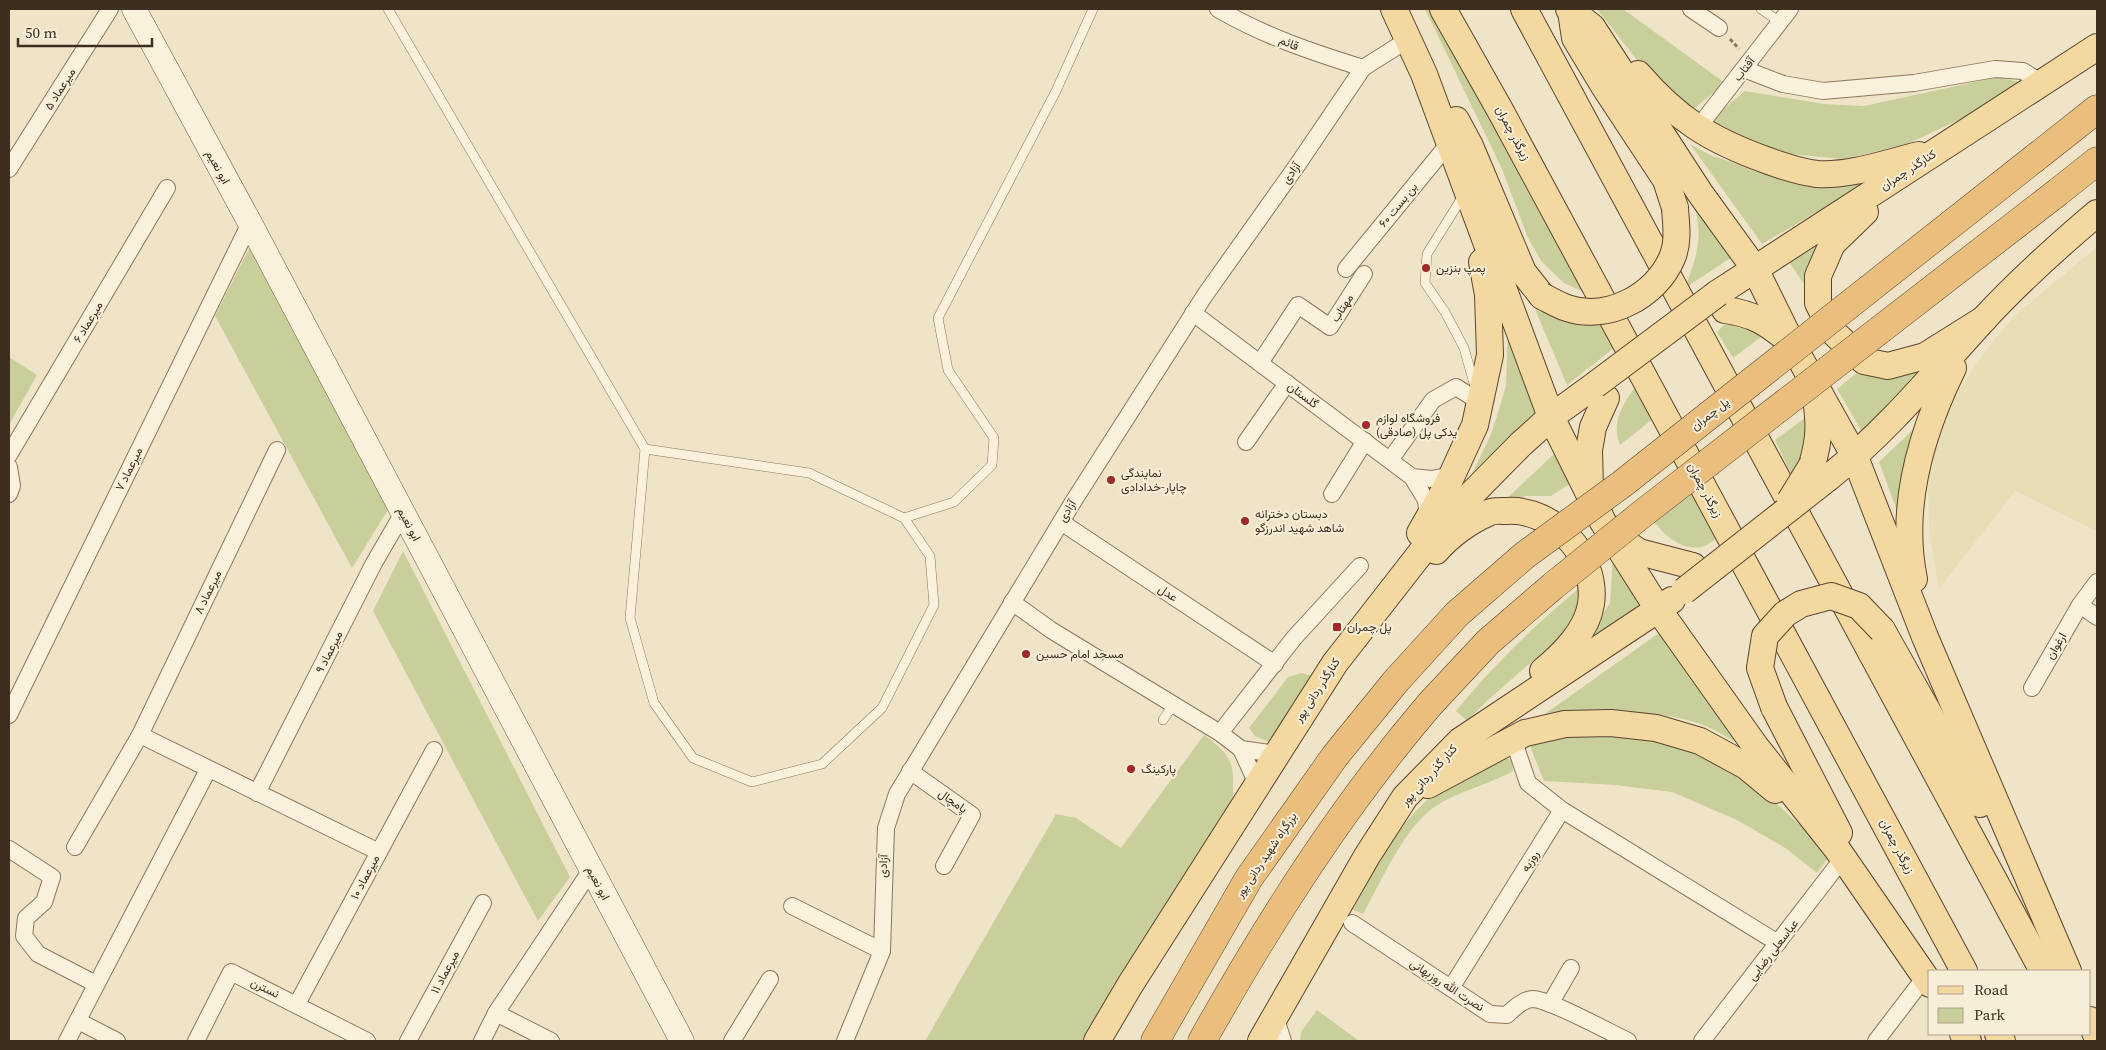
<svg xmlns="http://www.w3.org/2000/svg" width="2106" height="1050" viewBox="0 0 2106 1050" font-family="'Source Serif 4',Vazirmatn,serif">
	<rect width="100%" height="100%" fill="#f0e4c8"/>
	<polygon fill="#e6deb5" points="2097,247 2097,531 2015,491 1939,589 1929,532 1928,480 1938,436 1958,392 1986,350 2014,316"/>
	<g fill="#c9cf9b">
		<polygon points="1425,9 1431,9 1590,295 1564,283 1542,262 1528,238 1502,169"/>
		<polygon points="1597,9 1623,9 1725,83 1685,116 1652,79"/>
		<polygon points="1998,77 2019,82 1963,118 1905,145 1844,159 1789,154 1703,126 1745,91 1824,104 1864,106"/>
		<polygon points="1690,144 1710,155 1777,177 1880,175 1762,244"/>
		<path d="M1691 195 1735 255 1685 288C1699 250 1704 234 1691 195Z"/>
		<polygon points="1842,224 1810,293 1789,262"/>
		<polygon points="252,243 389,508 352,568 215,316"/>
		<polygon points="1544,304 1599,322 1614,348 1567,385 1535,309"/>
		<polygon points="1740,324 1765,334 1733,358 1717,332 1724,325"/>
		<polygon points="1508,325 1540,412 1471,476 1492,432 1506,386"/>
		<polygon points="9,357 37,375 9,425"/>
		<polygon points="1936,362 1865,437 1837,389 1860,370"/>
		<path d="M1636 386 1654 418 1620 445C1611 422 1622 405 1636 386Z"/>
		<polygon points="1809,415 1808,450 1792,476 1775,440"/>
		<polygon points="1922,421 1902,524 1879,462"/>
		<polygon points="1554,454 1571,483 1551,496 1526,496 1503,502"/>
		<path d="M1691 493 1720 536C1715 539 1708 545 1702 547 1681 551 1665 535 1653 521Z"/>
		<polygon points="403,551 570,877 538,921 373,611"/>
		<polygon points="1613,555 1644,601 1567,659 1599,620 1610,603"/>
		<path d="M1583 585 1572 627 1490 698 1467 721 1456 711C1493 665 1537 623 1583 585Z"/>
		<path d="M1662 631 1751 751C1735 743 1719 731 1703 725 1650 706 1594 714 1539 718Z"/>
		<polygon points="1302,673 1315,677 1273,744 1255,736 1249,728 1288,677"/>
		<path d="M1204 735C1234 757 1234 763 1233 799L1089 1041H925L1056 814 1076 818 1121 848Z"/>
		<path d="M1579 735C1598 735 1618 734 1637 736 1720 746 1774 798 1830 855L1817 873 1787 849 1737 820 1672 792 1615 785 1544 781 1530 746Z"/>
		<path d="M1500 755 1512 760 1513 771C1490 784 1451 794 1433 808 1403 830 1381 882 1363 914L1353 910C1375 869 1397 824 1434 794 1453 778 1478 767 1500 755Z"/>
		<polygon points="1317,1010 1359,1041 1300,1041 1301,1032"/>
	</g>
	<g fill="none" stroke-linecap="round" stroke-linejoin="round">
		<g stroke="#8d765c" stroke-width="10">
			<g id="service">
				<polyline points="388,9 645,449 809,473 904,518 954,502 992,465 994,438 948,370 938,318 1056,91 1093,9"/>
				<polyline points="1761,9 1780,22"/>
				<polyline points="1463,196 1427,254 1425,283 1445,312 1464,348 1475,387"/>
				<polyline points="645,449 630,618 654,703 693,758 752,782 822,764 882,708 934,605 930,556 904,518"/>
				<polyline points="1163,720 1173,705"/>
			</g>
		</g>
		<g stroke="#8d765c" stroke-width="18">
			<g id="minor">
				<path d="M1218 9C1264 36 1312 52 1363 68"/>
				<polyline points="1691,9 1719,28"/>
				<polyline points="1744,69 1783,84 1823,91 1914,83 1995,69 2023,71 2043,84"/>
				<polyline points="1697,129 1790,9"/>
				<polyline points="9,169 110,9"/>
				<polyline points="1346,269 1450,142"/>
				<polyline points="1193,313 1412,477 1426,500 1428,519"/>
				<polyline points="1260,363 1298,305 1330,327 1364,274"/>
				<polyline points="1246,442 1287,383"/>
				<polyline points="9,455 167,188"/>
				<polyline points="1390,460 1433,400 1456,387 1480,402"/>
				<polyline points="9,467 12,486 9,494"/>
				<polyline points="1412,477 1432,479 1452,475"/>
				<polyline points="1332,494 1365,441"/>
				<polyline points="1061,522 1275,664"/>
				<polyline points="1012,602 1051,630 1220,733 1241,749 1276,754"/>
				<polyline points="2080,605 2097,617"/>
				<polyline points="2032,688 2080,605 2097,582"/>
				<polyline points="9,715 250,223"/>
				<polyline points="1220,733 1294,638 1360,566"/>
				<polyline points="140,735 379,852"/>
				<polyline points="1241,749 1257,784"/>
				<polyline points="910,771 972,815 944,866"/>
				<polyline points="257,793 374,563 403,513"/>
				<polyline points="1562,810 1778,943"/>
				<polyline points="75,847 140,735 277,450"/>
				<polyline points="9,849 52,877 44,902 26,918 24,936 38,954 96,984"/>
				<polyline points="792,906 882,951"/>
				<path d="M1352 923 1490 1014 1507 1015C1513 1009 1523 999 1533 999 1551 1000 1609 1032 1628 1041"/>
				<polyline points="1451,988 1562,810 1528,783 1513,739"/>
				<polyline points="297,1004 434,750"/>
				<polyline points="1550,1004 1571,968"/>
				<polyline points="496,1013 551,1041"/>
				<polyline points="1275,1016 1283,1041"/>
				<polyline points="78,1021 117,1041"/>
				<polyline points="67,1041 208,770"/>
				<polyline points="196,1041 231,972 367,1041"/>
				<polyline points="408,1041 483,903"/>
				<polyline points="482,1041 496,1013 591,870"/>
				<polyline points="732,1041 770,979"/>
				<polyline points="845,1041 882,951 886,828 897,794 1073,502 1205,295 1298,164 1363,68 1409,39"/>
				<polyline points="1702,1041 1843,858"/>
				<polyline points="1876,1041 1925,977"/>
			</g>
		</g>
		<g stroke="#6f573f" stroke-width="25">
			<polyline id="secondary" points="134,9 250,223 682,1041"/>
		</g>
		<g stroke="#5b4430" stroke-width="28">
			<g id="primary">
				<polyline points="1394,9 1424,74 1551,417 1603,522 1658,609 1756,747 1837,849 1930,984"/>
				<polyline points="1443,9 1500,110 1964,971"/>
				<polyline points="1524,9 2043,971"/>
				<polyline points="1569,9 1592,27 1700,193 1755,269 1792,344 1855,457 1925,637 2068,971"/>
				<polyline points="1571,11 1575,38 1604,86 1666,180 1675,208"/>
				<path d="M1638 74C1677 119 1710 140 1766 160 1782 166 1801 172 1817 174 1851 176 1886 163 1919 155"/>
				<polyline points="1456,120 1470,146 1523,272 1542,296"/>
				<polyline points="1865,212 1832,244 1818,276 1818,303 1833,332 1864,361 1888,366 1925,356 1984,319"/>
				<polyline points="1718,293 2097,47"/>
				<path d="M1725 310C1754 314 1766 322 1788 340"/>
				<path d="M1812 465C1820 438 1820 421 1815 394"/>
				<path d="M1828 478C1886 432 1933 375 1983 320 2018 282 2058 246 2097 213"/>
				<polyline points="1590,489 1589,450 1593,427 1606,398"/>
				<polyline points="1420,533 1447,486 1475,425 1490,355 1488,295 1482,262"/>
				<polyline points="1614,535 1639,552 1693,566"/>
				<path d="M1436 551C1449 536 1469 521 1488 513 1493 510 1501 511 1507 511 1553 508 1598 556 1591 604 1587 631 1563 654 1543 671"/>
				<path d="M1914 579C1899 506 1921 433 1953 368"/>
				<polyline points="1882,630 1980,804"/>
				<polyline points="1774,707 1839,833"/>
				<polyline points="1428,785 1525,733 1565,724 1611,723 1656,728 1700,741 1746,766 1775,790"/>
				<polyline points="2090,1020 2097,1037"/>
				<polyline points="1963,1034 1968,1041"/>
				<polyline points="1998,1034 2002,1041"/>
				<polyline points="1097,1041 1130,985 1335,663 1448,518 1521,444 1551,417 1595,385"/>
				<polyline points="1261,1041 1367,856 1405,797 1460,741 1672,600"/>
			</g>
		</g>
		<g stroke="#5b4430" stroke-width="29">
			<g id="trunk">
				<polyline points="2035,158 2097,109"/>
				<polyline points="2058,192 2097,161"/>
				<polyline points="1155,1041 1249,878 1335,756 1396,681"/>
				<path d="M1202 1041C1269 922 1341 808 1430 704"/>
			</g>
		</g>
		<polyline stroke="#8d765c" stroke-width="3" stroke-dasharray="4 2.5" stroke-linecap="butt" points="1730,39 1739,49"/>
		<use href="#service" stroke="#faf1dc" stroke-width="9"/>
		<use href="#minor" stroke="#faf1dc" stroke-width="16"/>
		<use href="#secondary" stroke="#faf1dc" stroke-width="24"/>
		<use href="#primary" stroke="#f3d9a0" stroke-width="26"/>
		<use href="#trunk" stroke="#eabe7c" stroke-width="28"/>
		<g stroke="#5b4430" stroke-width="28" stroke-linecap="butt">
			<g id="primary-bridge">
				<path d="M1542 296C1550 300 1558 305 1567 308 1607 322 1656 296 1672 258 1679 242 1676 224 1675 208"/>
				<polyline points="1595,385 1718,293"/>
				<polyline points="1790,501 1812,465"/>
				<polyline points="1684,591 1828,478"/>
				<polyline points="1774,707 1760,668 1765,636 1785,614 1801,604 1831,596 1859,606 1882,630"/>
			</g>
		</g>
		<g stroke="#5b4430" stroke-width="29" stroke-linecap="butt">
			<g id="trunk-bridge">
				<polyline points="1396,681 1457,614 1525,555 1622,484 2035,158"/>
				<polyline points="1430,704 1488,642 1553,586 1642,514 2058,192"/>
			</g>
		</g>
		<use href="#primary-bridge" stroke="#f3d9a0" stroke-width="26"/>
		<use href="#trunk-bridge" stroke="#eabe7c" stroke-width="28"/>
	</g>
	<g fill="#9e2a2b" stroke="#f7eed8" stroke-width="2">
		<circle cx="1426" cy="268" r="5"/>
		<circle cx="1366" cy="425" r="5"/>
		<circle cx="1111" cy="480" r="5"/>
		<circle cx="1245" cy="521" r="5"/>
		<rect x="1332" y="622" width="10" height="10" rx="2.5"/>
		<circle cx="1026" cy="654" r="5"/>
		<circle cx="1131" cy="769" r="5"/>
	</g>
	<g text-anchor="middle" stroke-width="4" stroke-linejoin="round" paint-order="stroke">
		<g font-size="12" fill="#3d2e20" stroke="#f7eed8">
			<text transform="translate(1289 43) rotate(23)" y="4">قائم</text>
			<text transform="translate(1744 69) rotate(-52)" y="4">آفتاب</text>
			<text transform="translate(60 89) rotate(-58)" y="4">میرعماد ۵</text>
			<text transform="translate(1513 133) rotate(62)" y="4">زیرگذر چمران</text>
			<text transform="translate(218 167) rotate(61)" y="4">ابو نعیم</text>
			<text transform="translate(1908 170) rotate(-33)" y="4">کنارگذر چمران</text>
			<text transform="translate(1291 173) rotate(-55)" y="4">آزادی</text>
			<text transform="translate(1398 205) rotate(-51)" y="4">بن بست ۶۰</text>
			<text transform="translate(1342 308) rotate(-57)" y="4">مهتاب</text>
			<text transform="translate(88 322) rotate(-59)" y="4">میرعماد ۶</text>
			<text transform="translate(1303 395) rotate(37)" y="4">گلستان</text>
			<text transform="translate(1710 414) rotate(-38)" y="4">پل چمران</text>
			<text transform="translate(129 469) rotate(-64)" y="4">میرعماد ۷</text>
			<text transform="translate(1705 490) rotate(62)" y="4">زیرگذر چمران</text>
			<text transform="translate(1067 511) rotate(-59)" y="4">آزادی</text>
			<text transform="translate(409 524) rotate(62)" y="4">ابو نعیم</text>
			<text transform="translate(208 592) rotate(-64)" y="4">میرعماد ۸</text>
			<text transform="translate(1168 593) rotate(34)" y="4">عدل</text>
			<text transform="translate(2056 646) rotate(-60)" y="4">ارغوان</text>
			<text transform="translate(329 652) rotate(-63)" y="4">میرعماد ۹</text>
			<text transform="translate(1317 690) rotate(-57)" y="4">کنارگذر ردانی پور</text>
			<text transform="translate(1429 775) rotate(-48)" y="4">کنار گذر ردانی پور</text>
			<text transform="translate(953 801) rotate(35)" y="4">پامچال</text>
			<text transform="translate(1897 846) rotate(62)" y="4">زیرگذر چمران</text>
			<text transform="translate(1266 855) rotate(-56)" y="4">بزرگراه شهید ردانی پور</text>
			<text transform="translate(1530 861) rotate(-58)" y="4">روزبه</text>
			<text transform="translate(883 866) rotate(-87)" y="4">آزادی</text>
			<text transform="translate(365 877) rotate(-62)" y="4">میرعماد ۱۰</text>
			<text transform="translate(598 883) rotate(62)" y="4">ابو نعیم</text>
			<text transform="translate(1773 950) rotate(-52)" y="4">عباسعلی رضایی</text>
			<text transform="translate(445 972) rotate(-62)" y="4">میرعماد ۱۱</text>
			<text transform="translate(1447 985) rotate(33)" y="4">نصرت الله روزبهانی</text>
			<text transform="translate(265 988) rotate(26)" y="4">نسترن</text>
		</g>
		<g font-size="12" fill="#3d2e20" stroke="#f7eed8" text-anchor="start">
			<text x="1436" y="272">پمپ بنزین</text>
			<text x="1376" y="422">فروشگاه لوازم<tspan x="1376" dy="14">یدکی پل (صادقی)</tspan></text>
			<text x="1121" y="477">نمایندگی<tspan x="1121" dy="14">چاپار-خدادادی</tspan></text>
			<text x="1255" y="518">دبستان دخترانه<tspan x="1255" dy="14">شاهد شهید اندرزگو</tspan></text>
			<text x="1347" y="631">پل چمران</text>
			<text x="1036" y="658">مسجد امام حسین</text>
			<text x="1141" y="773">پارکینگ</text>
		</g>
	</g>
	<rect width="2106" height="1050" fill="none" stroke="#3d2e20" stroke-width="20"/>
	<rect x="1928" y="970" width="162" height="65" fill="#f7eed8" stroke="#ada18e"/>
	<rect x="1938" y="986" width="25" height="8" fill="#f3d9a0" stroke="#ada18e"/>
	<text x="1974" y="995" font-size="15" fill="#3d2e20">Road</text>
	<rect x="1938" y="1008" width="25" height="15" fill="#c9cf9b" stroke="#ada18e"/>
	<text x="1974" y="1020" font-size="15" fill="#3d2e20">Park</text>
	<path d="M18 38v8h134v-8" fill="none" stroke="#3d2e20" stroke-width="2.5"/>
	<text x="25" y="38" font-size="15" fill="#3d2e20" stroke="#f7eed8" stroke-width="4" paint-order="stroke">50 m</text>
</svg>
